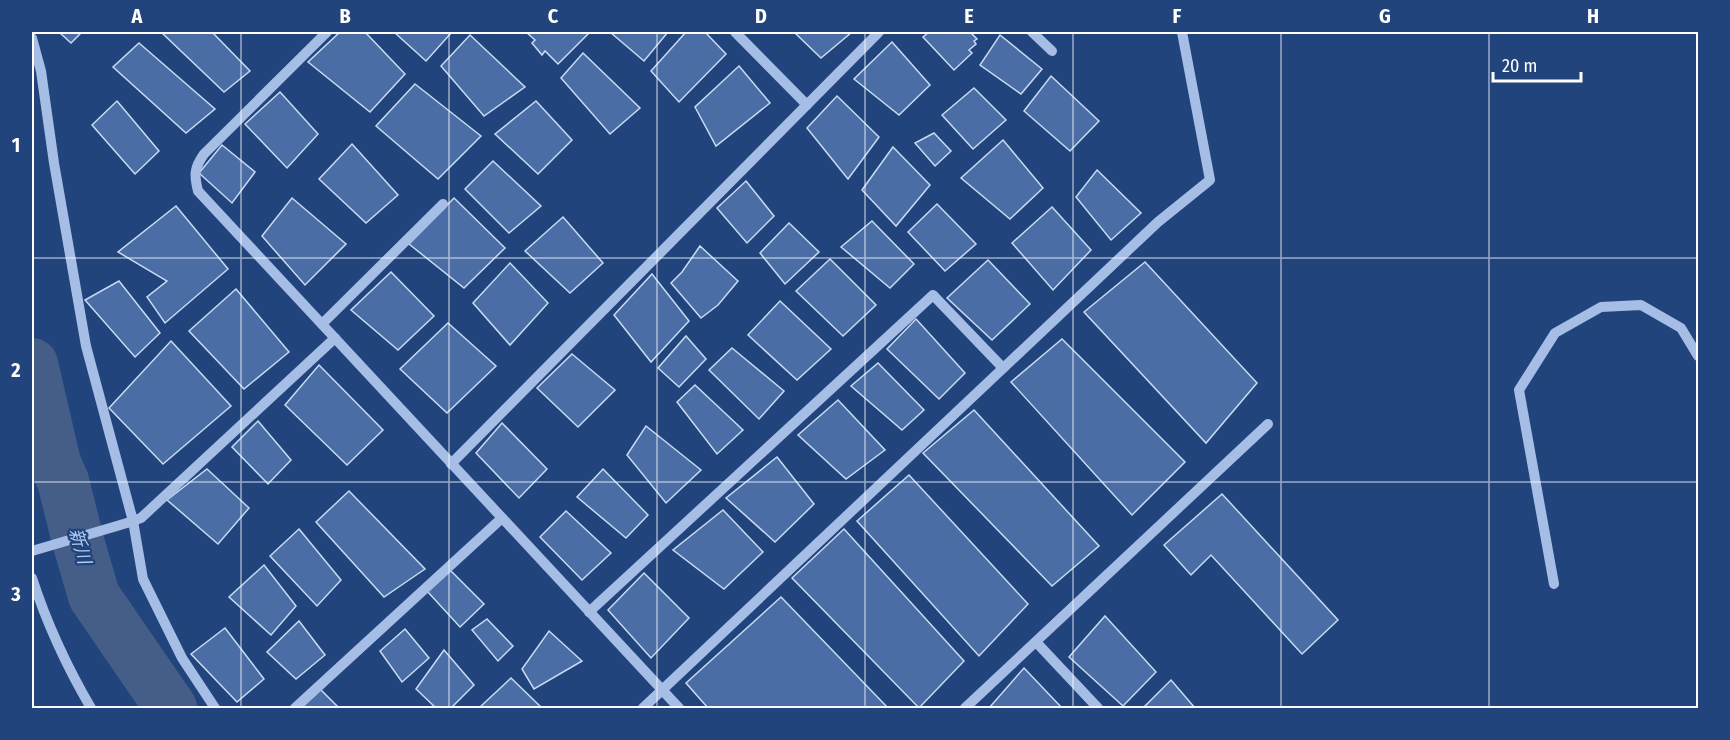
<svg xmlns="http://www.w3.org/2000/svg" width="1730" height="740" viewBox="0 0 1730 740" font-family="'Fira Sans Condensed','Noto Sans JP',sans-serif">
	<rect width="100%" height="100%" fill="#22447c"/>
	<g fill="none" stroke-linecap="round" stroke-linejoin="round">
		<polyline stroke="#455e88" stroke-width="52" points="32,364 55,463 63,481 78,541 94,596 171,708"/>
	</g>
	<g fill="#4b6da5" stroke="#c9daf4" stroke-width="1.5">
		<polygon points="59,32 82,32 71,43"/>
		<polygon points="161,32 212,32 250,71 224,92"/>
		<polygon points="340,32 365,32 405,74 370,112 308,62"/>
		<polygon points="394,32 452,32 426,61"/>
		<polygon points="526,32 588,32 589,33 558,64 545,51 542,55 532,43 535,40"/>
		<polygon points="610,32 668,32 644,61"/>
		<polygon points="686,32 705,32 726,54 679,102 651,71"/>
		<polygon points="794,32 852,32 821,58"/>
		<polygon points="929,32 970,32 977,39 974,41 976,44 969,50 972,53 954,70 923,37"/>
		<polygon points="470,35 525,87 484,116 441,66"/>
		<polygon points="1000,35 1042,69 1021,94 980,65"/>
		<polygon points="892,42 930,85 899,115 854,79"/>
		<polygon points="139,43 215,109 186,133 113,67"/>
		<polygon points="583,53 640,108 610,134 561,78"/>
		<polygon points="739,66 770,103 716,146 695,107"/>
		<polygon points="1051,76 1099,121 1070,151 1024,111"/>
		<polygon points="415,84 481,136 438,179 376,126"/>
		<polygon points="974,88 1006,120 973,149 942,115"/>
		<polygon points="280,92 318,134 287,168 245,124"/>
		<polygon points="837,96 879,137 848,179 807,128"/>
		<polygon points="117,101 159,151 135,174 92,125"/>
		<polygon points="536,101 572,140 538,174 495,134"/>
		<polygon points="934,133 951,151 935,166 915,143"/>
		<polygon points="1003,140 1043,188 1010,219 961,178"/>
		<polygon points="352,144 398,195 366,223 319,179"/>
		<polygon points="222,145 255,172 232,203 199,173"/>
		<polygon points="893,147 930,185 896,226 862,190"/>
		<polygon points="493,161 541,206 509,233 465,189"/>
		<polygon points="1097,170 1141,213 1111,240 1076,197"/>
		<polygon points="746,181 774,216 747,243 717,208"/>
		<polygon points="292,198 346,244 305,285 262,236"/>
		<polygon points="454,198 505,248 464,288 409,244"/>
		<polygon points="937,204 976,244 945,271 908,232"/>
		<polygon points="176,206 228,269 165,323 147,297 167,281 118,252"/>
		<polygon points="1052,207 1091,250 1053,290 1012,243"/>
		<polygon points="563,217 603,263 570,293 525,251"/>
		<polygon points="872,221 914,264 890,288 841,247"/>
		<polygon points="789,223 819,252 785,284 760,253"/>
		<polygon points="700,246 738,281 718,305 701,318 671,283 682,272"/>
		<polygon points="830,259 876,305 843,336 796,291"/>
		<polygon points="988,260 1030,304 992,340 947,298"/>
		<polygon points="1145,262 1257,383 1206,443 1084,312"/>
		<polygon points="510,263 548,303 510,345 473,303"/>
		<polygon points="391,272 434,316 398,350 351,310"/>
		<polygon points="652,274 689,321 651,362 614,315"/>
		<polygon points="119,281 160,333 135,357 85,300"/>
		<polygon points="236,289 289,352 244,389 189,331"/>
		<polygon points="780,301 831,349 797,380 748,335"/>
		<polygon points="916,319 965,373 939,399 887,349"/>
		<polygon points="448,323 496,366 447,413 400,369"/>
		<polygon points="686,336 706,359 679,387 658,368"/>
		<polygon points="1062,339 1185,462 1132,515 1011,382"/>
		<polygon points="171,341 231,406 163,464 109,408"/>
		<polygon points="732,348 784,391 759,419 709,370"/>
		<polygon points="572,354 615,390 578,427 537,388"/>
		<polygon points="878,363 924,410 902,430 851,386"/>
		<polygon points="319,365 383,430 347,465 285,405"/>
		<polygon points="695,385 743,430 717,454 677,402"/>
		<polygon points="838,400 885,450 846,479 798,435"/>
		<polygon points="974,410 1099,546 1052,586 923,453"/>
		<polygon points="258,421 291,460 268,484 232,447"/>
		<polygon points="502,423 547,469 519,498 476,453"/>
		<polygon points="646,426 701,470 666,503 627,455"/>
		<polygon points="777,457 814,504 775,542 726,498"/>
		<polygon points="207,469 249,508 218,544 167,500"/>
		<polygon points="603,469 648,515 626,538 577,497"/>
		<polygon points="909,475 1028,604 979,656 857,521"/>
		<polygon points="349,491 425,569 384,597 316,522"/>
		<polygon points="1222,494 1338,620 1302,654 1211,555 1191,575 1164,545"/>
		<polygon points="723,510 763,552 724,589 673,550"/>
		<polygon points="566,511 611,553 582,580 540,537"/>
		<polygon points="299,529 341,580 317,606 270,556"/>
		<polygon points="844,529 964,661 919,708 792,578"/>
		<polygon points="264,565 296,606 271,635 229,597"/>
		<polygon points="449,569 484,604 460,627 427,591"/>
		<polygon points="644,573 689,618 651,658 608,610"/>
		<polygon points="781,597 888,708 708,708 686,683"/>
		<polygon points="1105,616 1156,672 1123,706 1069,657"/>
		<polygon points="487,619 513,646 498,661 472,630"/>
		<polygon points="299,621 325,655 296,679 267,652"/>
		<polygon points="225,628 264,679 237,702 191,654"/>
		<polygon points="405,629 429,658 402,682 380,651"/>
		<polygon points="549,631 582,661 534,689 522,669"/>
		<polygon points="444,650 474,685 451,708 436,708 416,689"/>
		<polygon points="1024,668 1062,708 989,708"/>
		<polygon points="511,678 542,708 482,708 480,707"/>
		<polygon points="1171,680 1195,708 1143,708"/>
		<polygon points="319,688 339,708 301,708"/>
	</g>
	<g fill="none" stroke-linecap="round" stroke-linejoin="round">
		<g stroke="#a6bee6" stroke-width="10">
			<path d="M327 32 204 154C194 168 194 175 198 191L679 708"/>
			<polyline points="735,32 807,105"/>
			<polyline points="1032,32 1052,51"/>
			<polyline points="32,38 41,71 54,163 86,346 133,521 143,579 182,658 215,708"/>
			<polyline points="322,324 443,204"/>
			<polyline points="451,464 879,32"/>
			<polyline points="32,551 127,523 141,518 335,338"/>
			<path d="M32 578C47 624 67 667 91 708"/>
			<polyline points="1554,584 1519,390 1555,333 1601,307 1641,305 1681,328 1698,356"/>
			<polyline points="589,612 933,295 1003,368"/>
			<polyline points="1036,642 1098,708"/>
			<polyline points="295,708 502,518"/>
			<polyline points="643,708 1158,222 1210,180 1182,32"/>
			<polyline points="965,708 1268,424"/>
		</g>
	</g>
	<path fill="none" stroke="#fff" stroke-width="1.5" stroke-opacity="0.55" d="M241 32V708M449 32V708M657 32V708M865 32V708M1073 32V708M1281 32V708M1489 32V708M32 258H1698M32 482H1698"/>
	<g text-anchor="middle" stroke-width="4.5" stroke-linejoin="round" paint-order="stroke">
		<g font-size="18" font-style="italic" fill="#b1c9ed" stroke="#22447c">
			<text transform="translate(80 546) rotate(74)" y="6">新川</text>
		</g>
	</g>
	<rect width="1730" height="740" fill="none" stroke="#22447c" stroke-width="66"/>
	<path d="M1493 72v9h88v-9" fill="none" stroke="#ffffff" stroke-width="3"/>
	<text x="1502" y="72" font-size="18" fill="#ffffff" stroke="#22447c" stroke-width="4.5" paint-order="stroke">20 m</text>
	<rect x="33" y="33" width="1664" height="674" fill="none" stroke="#fff" stroke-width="2"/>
	<g font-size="20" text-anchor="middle" font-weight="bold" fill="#fff">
		<text x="137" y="23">A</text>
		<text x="345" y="23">B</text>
		<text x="553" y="23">C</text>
		<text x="761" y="23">D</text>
		<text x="969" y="23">E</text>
		<text x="1177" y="23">F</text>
		<text x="1385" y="23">G</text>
		<text x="1593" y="23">H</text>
		<text x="16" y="152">1</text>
		<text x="16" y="377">2</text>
		<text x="16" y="601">3</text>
	</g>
</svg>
